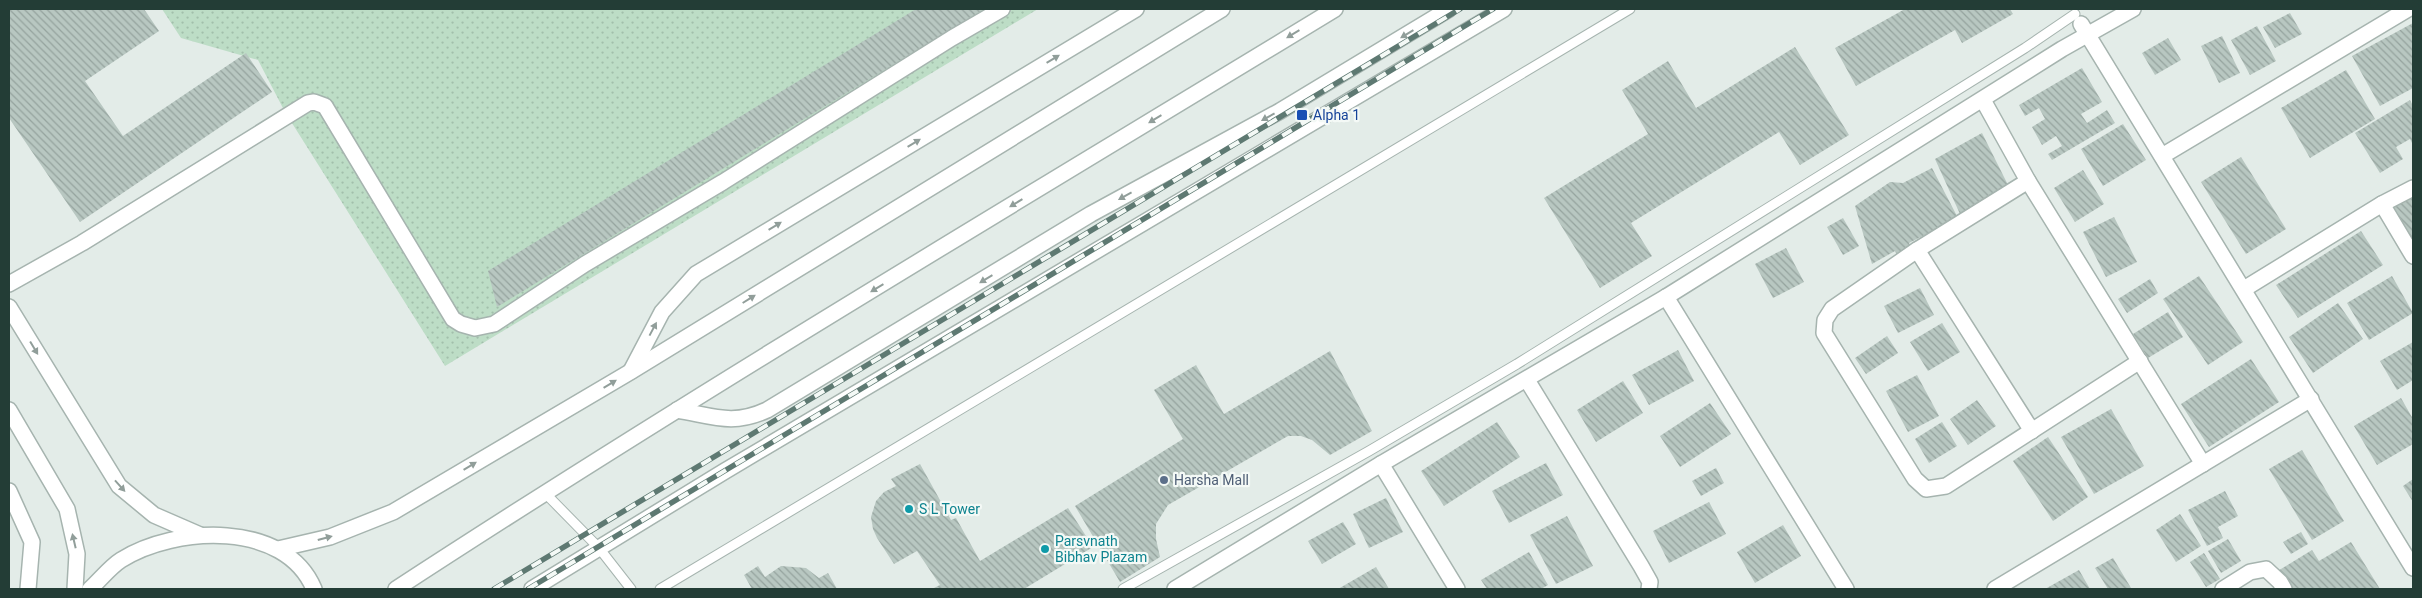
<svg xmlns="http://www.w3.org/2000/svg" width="2422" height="598" viewBox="0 0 2422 598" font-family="Roboto,sans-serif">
	<defs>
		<pattern id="grass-dots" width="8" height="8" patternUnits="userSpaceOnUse" patternTransform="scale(1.25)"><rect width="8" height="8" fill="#bdddc6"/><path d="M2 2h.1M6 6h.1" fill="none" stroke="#a2bfab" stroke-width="1.8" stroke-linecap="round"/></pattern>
		<pattern id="building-back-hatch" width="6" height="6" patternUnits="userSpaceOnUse" patternTransform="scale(1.25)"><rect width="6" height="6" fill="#b8c7c1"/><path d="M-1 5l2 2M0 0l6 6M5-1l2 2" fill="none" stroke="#95a39e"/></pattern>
	</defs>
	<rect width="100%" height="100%" fill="#e3ece8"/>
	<polygon fill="url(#grass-dots)" points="162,9 1038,9 445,366 285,112 258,60 181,38"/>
	<g fill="url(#building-back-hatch)">
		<polygon points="9,9 144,9 159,31 85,81 123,136 246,53 272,92 80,222 9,118"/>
		<polygon points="916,9 984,9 497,307 488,271"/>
		<polygon points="1905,9 2010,9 2013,14 1962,43 1955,30 1856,86 1835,48"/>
		<polygon points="2290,13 2302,34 2275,48 2263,27"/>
		<polygon points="2413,23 2413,88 2380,106 2352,56"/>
		<polygon points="2257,26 2276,61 2250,75 2231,40"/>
		<polygon points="2222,36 2240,73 2219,83 2201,46"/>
		<polygon points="2168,38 2181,60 2155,75 2142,53"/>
		<polygon points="1795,47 1849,135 1800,165 1779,132 1631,223 1652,256 1600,288 1544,198 1648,134 1622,90 1668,61 1696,108"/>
		<polygon points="2082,68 2102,102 2081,114 2087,123 2107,110 2115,123 2052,160 2048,154 2062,146 2056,136 2042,145 2032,127 2045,119 2039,108 2025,116 2019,105"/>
		<polygon points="2346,70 2375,119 2310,158 2281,108"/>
		<polygon points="2410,100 2413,106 2413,145 2410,139 2396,147 2403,159 2380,173 2355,133"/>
		<polygon points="2123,124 2146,160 2103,186 2081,149"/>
		<polygon points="1982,133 2009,187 1960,214 1935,159"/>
		<polygon points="2241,157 2286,229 2246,254 2201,182"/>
		<polygon points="1932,168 1958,218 1909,243 1912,248 1897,255 1895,251 1872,264 1855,206 1890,182 1903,183"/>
		<polygon points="2083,170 2104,204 2075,222 2054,188"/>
		<polygon points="2413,191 2413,251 2389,204"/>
		<polygon points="2114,217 2137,262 2106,277 2083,232"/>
		<polygon points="1843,218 1859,246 1843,255 1827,227"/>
		<polygon points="2361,231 2383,265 2298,318 2276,285"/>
		<polygon points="1786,248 1804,282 1773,298 1755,264"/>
		<polygon points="2199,276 2243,342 2208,365 2163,299"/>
		<polygon points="2392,276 2413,313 2369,340 2347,303"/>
		<polygon points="2150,279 2158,293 2127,313 2118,299"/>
		<polygon points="1920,288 1934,315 1898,333 1884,306"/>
		<polygon points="2338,303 2363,339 2313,373 2289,337"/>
		<polygon points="2168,312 2183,337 2148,358 2133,334"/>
		<polygon points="1942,323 1960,352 1928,371 1910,342"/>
		<polygon points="1887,336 1898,353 1866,374 1855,358"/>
		<polygon points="2413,342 2413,380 2397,390 2380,361"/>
		<polygon points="1678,350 1694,381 1649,405 1632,375"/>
		<polygon points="1330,351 1372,431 1330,455 1312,440 1301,436 1288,436 1168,505 1156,524 1156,539 1160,557 1120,582 1075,506 1183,439 1154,390 1196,365 1224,414"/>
		<polygon points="2251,359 2279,402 2209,447 2181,404"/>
		<polygon points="1917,375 1939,416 1908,432 1886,391"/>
		<polygon points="1623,381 1643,413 1596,442 1577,410"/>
		<polygon points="2401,398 2413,419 2413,444 2377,465 2354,426"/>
		<polygon points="1977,400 1996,426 1968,445 1950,419"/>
		<polygon points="1710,403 1731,434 1680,467 1660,436"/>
		<polygon points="2111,409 2144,466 2094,494 2061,437"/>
		<polygon points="1497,422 1520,457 1444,506 1421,471"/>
		<polygon points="1942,422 1957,446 1929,463 1915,439"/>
		<polygon points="2048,437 2088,497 2053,521 2013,461"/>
		<polygon points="2302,450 2344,521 2312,540 2269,469"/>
		<polygon points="1546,463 1563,495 1509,523 1492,491"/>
		<polygon points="920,464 951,520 956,518 980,561 1068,508 1093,547 1024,589 932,589 940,585 917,551 894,564 877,538 873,529 871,517 876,501 884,492 896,486 891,479"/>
		<polygon points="1716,468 1724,483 1701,496 1692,481"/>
		<polygon points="2413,479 2413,502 2403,486"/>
		<polygon points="2225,491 2238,516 2218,527 2223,538 2207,546 2188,510"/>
		<polygon points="1386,498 1403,532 1369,548 1353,514"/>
		<polygon points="1709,502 1726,534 1669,563 1653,531"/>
		<polygon points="2180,514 2201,546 2176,562 2156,530"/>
		<polygon points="1567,516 1593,566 1556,584 1530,535"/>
		<polygon points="1343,522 1356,544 1322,564 1308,541"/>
		<polygon points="1783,525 1801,556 1755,583 1737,552"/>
		<polygon points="2301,532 2308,544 2291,554 2283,542"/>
		<polygon points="2228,539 2241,561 2221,573 2208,551"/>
		<polygon points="2351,542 2380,589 2287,589 2276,572 2312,550 2319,561"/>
		<polygon points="1529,552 1548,585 1541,589 1487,589 1481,580"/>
		<polygon points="2204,553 2220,579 2206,587 2190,562"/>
		<polygon points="2113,558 2131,588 2129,589 2108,589 2095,568"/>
		<polygon points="758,566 765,577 781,566 806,568 819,578 828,573 837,589 752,589 744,575"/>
		<polygon points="1376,567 1389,589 1338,589"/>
		<polygon points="2079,570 2090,589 2045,589"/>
	</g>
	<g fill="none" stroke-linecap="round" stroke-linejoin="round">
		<g stroke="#a6b4af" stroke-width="11">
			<g id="service">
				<polyline points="544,492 599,548 631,589"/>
				<polyline points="660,589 1630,9"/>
				<polyline points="1123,589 1369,451 1517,364 2025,48 2075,14"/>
			</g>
		</g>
		<g stroke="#a6b4af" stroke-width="18">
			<g id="minor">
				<polyline points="2081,24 2413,568"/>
				<polyline points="1983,100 2028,181 2203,464"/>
				<polyline points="2162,156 2408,9"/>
				<polyline points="2028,181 1917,250 1832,309 1825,320 1824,333 1915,479 1926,489 1946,486 2140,361"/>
				<polyline points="2382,204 2413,256"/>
				<polyline points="1917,250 2032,431"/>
				<polyline points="9,284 82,243 308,103 314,102 325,106 453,319 461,324 475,328 494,324 585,264 723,182 952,38 1002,9"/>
				<polyline points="2244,289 2382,204 2413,188"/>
				<polyline points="1666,297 1846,589"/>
				<polyline points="1527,380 1641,566 1650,582 1649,589"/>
				<polyline points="1381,464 1457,589"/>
				<polyline points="9,491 32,542 28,589"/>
				<polyline points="532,589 725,471 1504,9"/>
				<polyline points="1175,589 1381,464 1666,297 2062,49 2133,9"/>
				<polyline points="1995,589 2311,399"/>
				<polyline points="2223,589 2250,572 2266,569 2280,582 2284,589"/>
			</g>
		</g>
		<g stroke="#a6b4af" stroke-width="18">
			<g id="tertiary">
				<polyline points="9,307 119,486 154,515 200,535"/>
				<polyline points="631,371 662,312 696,274 1136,9"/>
				<polyline points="9,410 67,509 77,554 75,589"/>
				<path d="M677 410C713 416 733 426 767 410L1091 214 1280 111 1449 9"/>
				<polyline points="278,549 330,537 393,512 630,372 1222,9"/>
				<path d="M90 589C100 580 110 567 121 560 175 526 285 520 314 589"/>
				<path d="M396 589C704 388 1021 200 1335 9"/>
			</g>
		</g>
		<use href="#service" stroke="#fff" stroke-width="9"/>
		<use href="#minor" stroke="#fff" stroke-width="15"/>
		<use href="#tertiary" stroke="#fff" stroke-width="15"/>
		<g stroke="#5e7972" stroke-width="5.5">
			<g id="rail">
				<polyline points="494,589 1460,9"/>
				<polyline points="528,589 1493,9"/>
			</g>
		</g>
		<use href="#rail" stroke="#f4f9f6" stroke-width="4" stroke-dasharray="11" stroke-linecap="butt"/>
	</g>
	<defs><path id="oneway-solid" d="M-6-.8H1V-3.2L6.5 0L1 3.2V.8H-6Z" transform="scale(1.25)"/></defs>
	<g fill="#919e9a">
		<use href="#oneway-solid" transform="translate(1293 34) rotate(149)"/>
		<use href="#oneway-solid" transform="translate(1407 34) rotate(149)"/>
		<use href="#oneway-solid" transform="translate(1053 59) rotate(-31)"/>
		<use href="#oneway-solid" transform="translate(1268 117) rotate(151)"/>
		<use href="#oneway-solid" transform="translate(1155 119) rotate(149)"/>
		<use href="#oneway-solid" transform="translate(914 143) rotate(-31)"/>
		<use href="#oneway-solid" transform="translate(1125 196) rotate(151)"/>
		<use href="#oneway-solid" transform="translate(1016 203) rotate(149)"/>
		<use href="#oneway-solid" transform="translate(775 226) rotate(-31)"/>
		<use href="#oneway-solid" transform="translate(986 279) rotate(149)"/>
		<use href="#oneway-solid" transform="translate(877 288) rotate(149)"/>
		<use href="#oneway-solid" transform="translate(749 299) rotate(-32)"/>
		<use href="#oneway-solid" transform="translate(653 329) rotate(-62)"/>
		<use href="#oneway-solid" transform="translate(34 348) rotate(59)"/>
		<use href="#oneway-solid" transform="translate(610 384) rotate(-31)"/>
		<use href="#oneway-solid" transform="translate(470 466) rotate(-31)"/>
		<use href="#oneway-solid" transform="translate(120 486) rotate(48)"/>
		<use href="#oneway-solid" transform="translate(325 538) rotate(-15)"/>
		<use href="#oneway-solid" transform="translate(74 541) rotate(-103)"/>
	</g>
	<rect fill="#1a4fb4" stroke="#f4f9f6" stroke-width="2" x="1296" y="109" width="12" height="12" rx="2.5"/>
	<circle fill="#5c6f8a" stroke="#f4f9f6" stroke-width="2" cx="1164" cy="480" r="5"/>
	<g fill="#0f9aa8" stroke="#f4f9f6" stroke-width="2">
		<circle cx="909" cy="509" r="5"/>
		<circle cx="1045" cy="549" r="5"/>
	</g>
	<g text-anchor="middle" stroke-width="4.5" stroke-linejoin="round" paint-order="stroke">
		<g font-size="14" fill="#164399" stroke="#f4f9f6" text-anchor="start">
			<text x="1313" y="120">Alpha 1</text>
		</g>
		<g font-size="14" fill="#4e5e75" stroke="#f4f9f6" text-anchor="start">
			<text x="1174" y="485">Harsha Mall</text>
		</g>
		<g font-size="14" fill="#0d838f" stroke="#f4f9f6" text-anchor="start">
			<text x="919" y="514">S L Tower</text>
			<text x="1055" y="546">Parsvnath<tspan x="1055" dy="16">Bibhav Plazam</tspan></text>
		</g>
	</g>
	<rect width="2422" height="598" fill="none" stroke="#233d36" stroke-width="20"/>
</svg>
